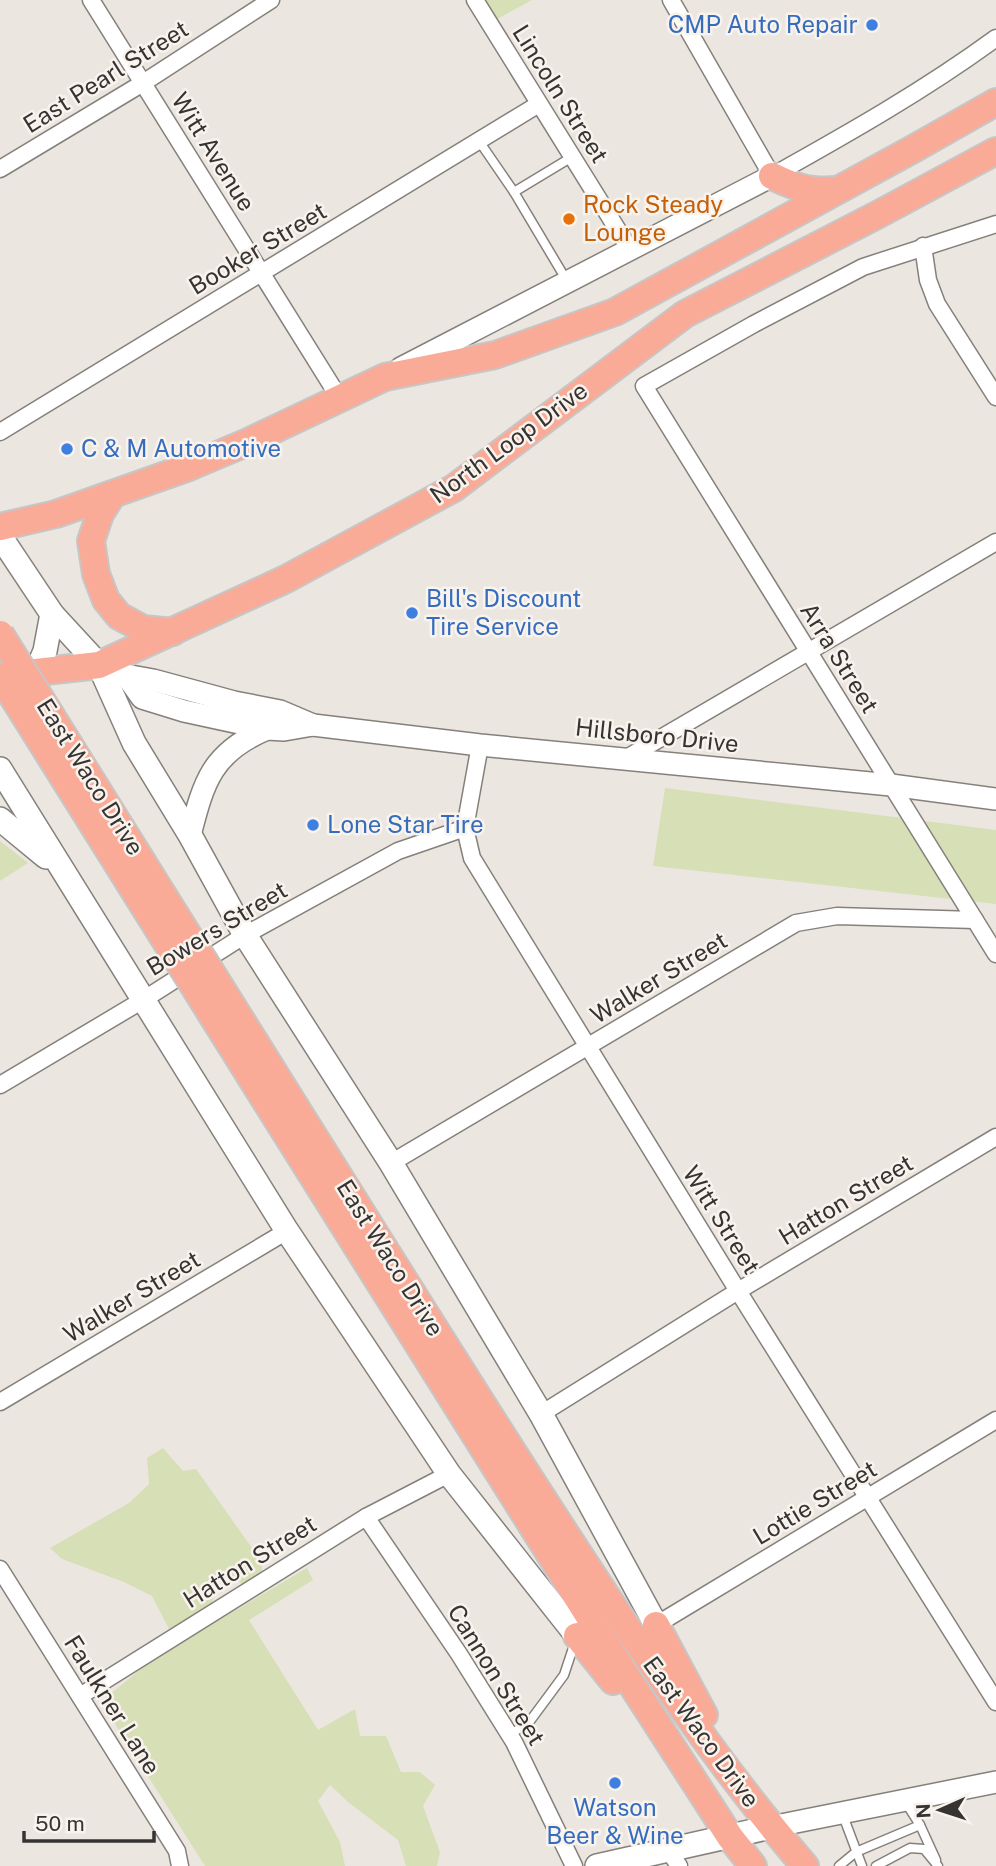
<svg xmlns="http://www.w3.org/2000/svg" width="996" height="1866" viewBox="0 0 996 1866" font-family="'Public Sans',sans-serif">
	<rect width="100%" height="100%" fill="#ece6e0"/>
	<g fill="#d7dfb7">
		<polygon points="483,0 532,0 495,20"/>
		<polygon points="665,788 996,830 996,904 653,866"/>
		<polygon points="0,841 28,863 0,881"/>
		<polygon points="163,1448 183,1471 196,1469 262,1562 262,1574 247,1586 220,1573 211,1607 169,1629 152,1596 124,1582 62,1559 50,1548 129,1503 149,1484 147,1458"/>
		<polygon points="307,1568 313,1580 249,1620 318,1730 355,1709 360,1736 386,1736 401,1772 420,1772 435,1785 423,1806 440,1852 437,1866 406,1866 398,1840 348,1802 330,1785 318,1801 340,1842 345,1866 205,1866 105,1708 108,1696 153,1659"/>
	</g>
	<g fill="none" stroke-linecap="round" stroke-linejoin="round">
		<g stroke="#85807b" stroke-width="11">
			<g id="service">
				<polyline points="479,141 514,192"/>
				<polyline points="567,281 514,192 572,157"/>
				<polyline points="510,1735 530,1721 564,1675 575,1642"/>
				<polyline points="842,1813 862,1866"/>
				<polyline points="920,1825 936,1860"/>
				<polyline points="839,1866 856,1852 920,1825 906,1803"/>
				<polyline points="876,1866 910,1848 924,1849 938,1866"/>
			</g>
		</g>
		<g stroke="#85807b" stroke-width="19">
			<g id="minor">
				<polyline points="91,0 340,399"/>
				<polyline points="475,0 629,248"/>
				<path d="M671 0 772 176C849 133 925 90 996 38"/>
				<polyline points="0,169 143,83 271,0"/>
				<polyline points="996,224 863,267 754,324 644,386 996,954"/>
				<polyline points="923,246 928,280 937,304 996,397"/>
				<polyline points="0,432 539,104"/>
				<polyline points="480,745 465,828 472,858 738,1291 996,1702"/>
				<polyline points="625,759 996,542"/>
				<polyline points="0,1085 143,1000 245,935 398,851 465,828"/>
				<polyline points="391,1163 796,923 837,916 975,920"/>
				<polyline points="0,1402 287,1231"/>
				<polyline points="541,1414 738,1291 996,1137"/>
				<polyline points="366,1517 459,1654 514,1742 574,1866"/>
				<polyline points="0,1569 177,1851 180,1866"/>
				<polyline points="656,1625 996,1420"/>
				<polyline points="80,1696 366,1517 449,1474"/>
				<polyline points="669,1851 679,1866"/>
			</g>
		</g>
		<g stroke="#85807b" stroke-width="24">
			<g id="tertiary">
				<polyline points="401,368 772,176"/>
				<polyline points="120,674 153,680 234,702 280,711 313,725"/>
				<polyline points="127,677 142,698 184,711 267,729 284,730 313,725 480,745 891,785 996,799"/>
				<path d="M190 835C204 781 212 752 267 729"/>
				<polyline points="771,1827 996,1782"/>
			</g>
		</g>
		<g stroke="#85807b" stroke-width="26">
			<g id="secondary">
				<polyline points="0,536 52,614 99,665 134,743 190,835 245,935 391,1163 541,1414 656,1625"/>
				<polyline points="36,672 45,651 52,614"/>
				<polyline points="0,769 287,1231 449,1474 577,1636"/>
				<polyline points="0,819 46,857"/>
				<polyline points="597,1866 771,1827"/>
			</g>
		</g>
		<g stroke="#c7c6c6" stroke-width="30">
			<g id="primary">
				<path d="M772 176C797 188 809 192 837 190"/>
				<polyline points="112,495 100,514 91,541 96,574 106,600 119,616 143,629 173,632"/>
				<polyline points="0,527 56,514 189,467 248,442 385,377 495,355 615,312 915,148 996,102"/>
				<polyline points="5,680 36,672 99,665 286,579 454,488 685,314 879,214 996,151"/>
				<path d="M296 1108C386 1251 475 1395 567 1536 641 1650 716 1763 805 1866"/>
				<polyline points="277,1119 632,1685 730,1837 753,1866"/>
				<polyline points="656,1625 704,1715"/>
				<polyline points="577,1636 613,1681"/>
			</g>
		</g>
		<use href="#service" stroke="#fff" stroke-width="8"/>
		<use href="#minor" stroke="#fff" stroke-width="16"/>
		<use href="#tertiary" stroke="#fff" stroke-width="21"/>
		<use href="#secondary" stroke="#fff" stroke-width="23"/>
		<use href="#primary" stroke="#f9ab98" stroke-width="26"/>
		<g stroke="#c7c6c6" stroke-width="30" stroke-linecap="butt">
			<g id="primary-bridge">
				<polyline points="0,634 296,1108"/>
				<polyline points="0,676 277,1119"/>
			</g>
		</g>
		<use href="#primary-bridge" stroke="#f9ab98" stroke-width="26"/>
	</g>
	<g fill="#3f7fe0" stroke="#f9f3ee" stroke-width="2.5">
		<circle cx="872" cy="25" r="7"/>
		<circle cx="67" cy="449" r="7"/>
		<circle cx="412" cy="613" r="7"/>
		<circle cx="313" cy="825" r="7"/>
		<circle cx="615" cy="1783" r="7"/>
	</g>
	<circle fill="#e8710a" stroke="#f9f3ee" stroke-width="2.5" cx="569" cy="219" r="7"/>
	<g text-anchor="middle" stroke-width="5" stroke-linejoin="round" paint-order="stroke">
		<g font-size="24" fill="#366cbe" stroke="#f9f3ee" text-anchor="start">
			<text x="858" y="33" text-anchor="end">CMP Auto Repair</text>
			<text x="81" y="457">C &amp; M Automotive</text>
			<text x="426" y="607">Bill's Discount<tspan x="426" dy="28">Tire Service</tspan></text>
			<text x="327" y="833">Lone Star Tire</text>
			<text x="615" y="1816" text-anchor="middle">Watson<tspan x="615" dy="28">Beer &amp; Wine</tspan></text>
		</g>
		<g font-size="24" fill="#363432" stroke="#f9f3ee">
			<text transform="translate(106 77) rotate(-32)" y="8">East Pearl Street</text>
			<text transform="translate(560 94) rotate(58)" y="8">Lincoln Street</text>
			<text transform="translate(213 152) rotate(58)" y="8">Witt Avenue</text>
			<text transform="translate(258 249) rotate(-31)" y="8">Booker Street</text>
			<text transform="translate(509 443) rotate(-36)" y="8">North Loop Drive</text>
			<text transform="translate(839 658) rotate(58)" y="8">Arra Street</text>
			<text transform="translate(657 736) rotate(6)" y="8">Hillsboro Drive</text>
			<text transform="translate(90 777) rotate(58)" y="8">East Waco Drive</text>
			<text transform="translate(217 929) rotate(-31)" y="8">Bowers Street</text>
			<text transform="translate(659 978) rotate(-31)" y="8">Walker Street</text>
			<text transform="translate(846 1200) rotate(-31)" y="8">Hatton Street</text>
			<text transform="translate(721 1220) rotate(58)" y="8">Witt Street</text>
			<text transform="translate(390 1258) rotate(58)" y="8">East Waco Drive</text>
			<text transform="translate(132 1297) rotate(-31)" y="8">Walker Street</text>
			<text transform="translate(815 1503) rotate(-31)" y="8">Lottie Street</text>
			<text transform="translate(250 1562) rotate(-32)" y="8">Hatton Street</text>
			<text transform="translate(496 1675) rotate(58)" y="8">Cannon Street</text>
			<text transform="translate(112 1705) rotate(58)" y="8">Faulkner Lane</text>
			<text transform="translate(701 1732) rotate(54)" y="8">East Waco Drive</text>
		</g>
		<g font-size="24" fill="#c56008" stroke="#f9f3ee" text-anchor="start">
			<text x="583" y="213">Rock Steady<tspan x="583" dy="28">Lounge</tspan></text>
		</g>
	</g>
	<g transform="translate(940 1810) rotate(267)" stroke="#f9f3ee" stroke-width="5" paint-order="stroke">
	<path d="M0-5L12 26L0 18L-12 26Z" fill="#363432"/>
	<text y="-10" font-size="19" font-weight="bold" text-anchor="middle" fill="#363432">N</text>
	</g>
	<path d="M24 1831v10h130v-10" fill="none" stroke="#363432" stroke-width="3.5"/>
	<text x="35" y="1831" font-size="21" fill="#363432" stroke="#f9f3ee" stroke-width="5" paint-order="stroke">50 m</text>
</svg>
